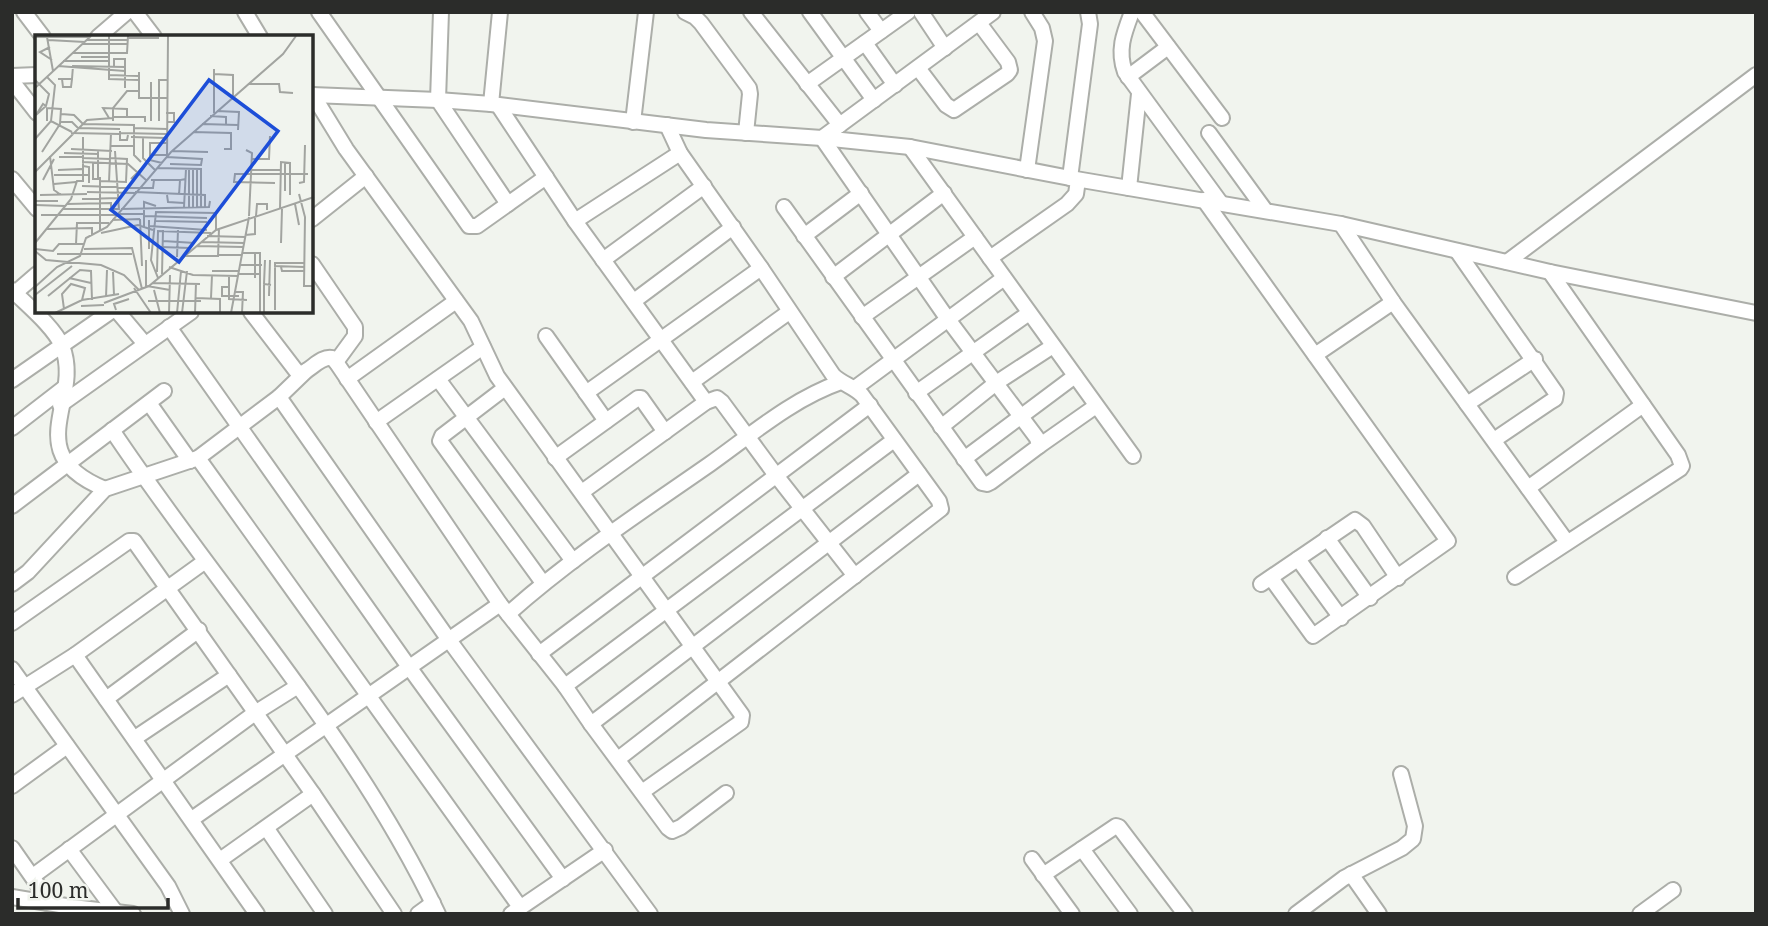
<svg xmlns="http://www.w3.org/2000/svg" width="1768" height="926" viewBox="0 0 1768 926" font-family="'Noto Serif',serif">
	<rect width="100%" height="100%" fill="#f1f4ee"/>
	<g fill="none" stroke-linecap="round" stroke-linejoin="round">
		<g stroke="#acaea9" stroke-width="18">
			<g id="minor">
				<polyline points="24,12 43,37"/>
				<polyline points="135,12 154,37"/>
				<polyline points="245,12 260,37"/>
				<polyline points="319,12 469,226 477,226 546,177"/>
				<polyline points="441,12 438,100 508,204"/>
				<polyline points="685,12 695,17 701,23 749,88 750,94 746,133"/>
				<polyline points="751,12 840,125"/>
				<polyline points="810,12 874,100"/>
				<polyline points="867,12 881,31"/>
				<polyline points="921,12 945,48"/>
				<path d="M1132 12C1124 33 1117 50 1125 72L1220 202"/>
				<polyline points="1142,12 1222,118"/>
				<polyline points="98,37 127,12"/>
				<polyline points="865,43 895,85"/>
				<polyline points="918,68 946,105 954,110 1007,74 1010,70 1008,62 979,23"/>
				<polyline points="12,76 37,75"/>
				<polyline points="1128,77 1168,47"/>
				<polyline points="12,81 37,113"/>
				<polyline points="807,84 908,12"/>
				<polyline points="312,95 438,100 491,104 706,130 822,138 910,147 1070,178 1341,224 1550,272 1756,313"/>
				<polyline points="313,95 346,149 471,321 497,376 742,715 741,722 642,792"/>
				<polyline points="491,104 500,12"/>
				<polyline points="498,105 575,221 706,402"/>
				<polyline points="633,122 646,12"/>
				<polyline points="1209,133 1265,210"/>
				<polyline points="910,147 1133,456"/>
				<polyline points="1027,170 1045,41 1042,28 1032,12"/>
				<polyline points="1070,178 1090,24 1088,12"/>
				<polyline points="12,179 37,209"/>
				<polyline points="1129,188 1139,94"/>
				<polyline points="1204,200 1448,541 1313,636 1271,578"/>
				<polyline points="784,207 982,483 987,484 991,482 1039,446 1037,438 947,318 822,138 993,12"/>
				<polyline points="312,219 366,176"/>
				<polyline points="575,221 680,153"/>
				<polyline points="1341,224 1393,302 1567,542"/>
				<polyline points="804,236 861,193"/>
				<polyline points="1457,251 1556,393 1555,399 1550,402 1494,440"/>
				<polyline points="990,258 1067,204 1076,194 1078,180"/>
				<polyline points="603,260 704,186"/>
				<polyline points="1507,262 1756,75"/>
				<polyline points="312,264 355,327 355,336 336,362"/>
				<polyline points="833,277 944,193"/>
				<path d="M12 290C27 305 54 327 62 346 84 400 17 453 105 489"/>
				<polyline points="15,293 37,274"/>
				<polyline points="634,301 733,227"/>
				<polyline points="118,312 145,344"/>
				<path d="M251 312 297 372 302 373C312 369 321 356 332 358L336 362 500 604 565 686 591 724 668 828 672 831 681 827 726 793"/>
				<polyline points="862,317 975,237"/>
				<polyline points="169,327 409,667 563,879"/>
				<polyline points="546,336 606,421"/>
				<polyline points="1315,355 1393,302"/>
				<polyline points="347,379 456,301"/>
				<polyline points="438,379 573,561"/>
				<polyline points="12,380 110,312"/>
				<polyline points="692,382 789,312"/>
				<polyline points="505,388 442,436 440,441 543,583"/>
				<polyline points="855,388 1004,278"/>
				<polyline points="586,393 761,268"/>
				<polyline points="916,393 1029,313"/>
				<polyline points="279,397 306,371"/>
				<polyline points="149,403 190,461"/>
				<polyline points="1467,404 1535,359"/>
				<polyline points="60,405 191,312"/>
				<polyline points="376,422 483,347"/>
				<polyline points="941,427 996,383 1053,346"/>
				<polyline points="12,428 65,387"/>
				<path d="M112 430C220 592 354 737 438 914"/>
				<polyline points="1039,446 1096,406"/>
				<polyline points="198,458 520,907"/>
				<polyline points="555,458 638,398 641,398 665,432"/>
				<polyline points="964,459 1075,376"/>
				<polyline points="1528,488 1643,405"/>
				<polyline points="582,492 706,402 717,398 722,402 775,474 855,576"/>
				<polyline points="12,506 164,391"/>
				<polyline points="1327,538 1370,598"/>
				<polyline points="1298,559 1341,618"/>
				<polyline points="1515,577 1680,469 1682,466 1678,455 1550,272"/>
				<polyline points="12,584 28,572 105,489 198,458 279,397 449,640 650,914"/>
				<polyline points="1261,584 1355,520 1363,526 1398,578"/>
				<path d="M508 614C571 558 641 512 710 464 751 435 792 399 841 382"/>
				<polyline points="12,623 129,541 134,541 313,794 394,914"/>
				<polyline points="539,654 870,405"/>
				<polyline points="75,655 257,914"/>
				<polyline points="12,669 168,886 182,914"/>
				<polyline points="565,686 894,440"/>
				<polyline points="12,695 75,655 204,562"/>
				<polyline points="106,699 199,630"/>
				<polyline points="591,724 919,474"/>
				<polyline points="135,738 229,675"/>
				<path d="M618 759 941 509 939 501 862 395C853 386 842 384 833 375L761 268 680 153 667 125"/>
				<polyline points="12,786 67,746"/>
				<polyline points="192,819 500,604"/>
				<polyline points="267,829 325,914"/>
				<polyline points="12,848 42,891 47,903"/>
				<polyline points="69,849 115,911"/>
				<polyline points="1082,849 1130,914"/>
				<polyline points="1032,859 1072,914"/>
				<polyline points="220,860 313,794"/>
				<polyline points="1351,874 1379,914"/>
				<polyline points="1043,875 1116,826 1119,827 1185,914"/>
				<polyline points="33,876 255,713 298,686"/>
				<polyline points="12,897 72,907 133,914"/>
				<polyline points="418,914 433,903"/>
				<polyline points="511,914 605,850"/>
				<polyline points="1296,914 1344,878 1402,848 1413,839 1415,826 1401,774"/>
				<polyline points="1640,914 1673,890"/>
			</g>
		</g>
		<use href="#minor" stroke="#fff" stroke-width="14"/>
	</g>
	<g transform="translate(35 35)">
		<rect width="278" height="278" fill="#f1f4ee"/>
		<path fill="none" stroke="#a2a4a0" stroke-width="2" d="M74 1V44L104 45M133 1 132 122 167 124 166 130 135 129M0 2H55M12 2 18 36M93 3H124M13 5 50 7M52 5H93M47 9H93M15 12 5 17 17 25M37 18H92L93 1M46 22H74M28 26H74M23 31 90 36M79 32V24H90V53M179 34V78M104 37V63H132M179 39 198 40V62M74 40 104 41M12 42 20 50 16 86M23 44H37L38 31 90 32M27 44 28 52H36L37 44M0 45 14 59 11 71 1 80 8 69 11 71M116 47V86M213 49H244L245 57 258 58M0 53 56 1M182 76 204 77 203 95M131 78H139V87H132M26 79 39 80 48 89 99 90V120L106 127M175 81 191 82V89M78 82H110V87M74 83 68 73 92 74V82M78 86V73L92 56H104M124 86V45H132M26 87H37L43 93 85 94M167 89 203 90M99 93 132 94M85 96V105H92L93 100M158 97 196 98V114H189M36 98 85 99M85 98 132 99M96 102 132 103M108 103V123L120 135M0 104 16 86 37 97M76 111H99M36 114 77 116M211 115 217 118 214 181M80 116 84 175M137 116 173 117M7 117 25 89 26 74 12 73V86M29 118 63 119M132 120H115V108H132M15 121 19 155 26 160M24 122H47M47 123 75 124M216 124H234L235 101M47 127 93 129 111 145M58 128V144H64M48 131 54 132V148M122 133 166 134V172M154 134V172M162 134V172M23 135 47 134M215 135H245M0 137 52 85 78 83M19 140H54M63 144V116M96 144 115 125 127 128M8 145 19 124M116 145H145M65 146 91 147 92 124 75 123M74 147 76 98M198 147 240 148M199 147 200 139H273M264 148 269 147 270 110M19 149 41 147M47 151 118 153 119 145M250 156V127M52 157 100 158M100 157 170 160V172M264 159 270 182 269 251H279M5 160 52 159M132 160 133 167 149 168M144 160 145 145 151 144M47 164 84 163M0 166H23M32 169 76 168V174M260 169 264 190M0 170 30 171M149 172 151 134M158 172V134M29 174H84M86 174 174 172 175 166M245 174 246 127 255 128V160M82 179H109M6 180H81M109 181 172 183M221 181 222 169H232V175M105 184 107 231M77 185 105 184M114 185V214M121 186 172 187M114 191 172 195M109 193V167L121 171M12 194 57 193V200M65 197V142M66 198 103 190 118 195M210 200 220 199V181M172 201 210 202M128 206 160 208M167 207 209 208M0 208 36 164 42 146H48V102M246 208 247 174M41 209 42 188H74M162 211 208 212M126 212 155 213M0 214 18 216 24 209H49M49 214 97 213 107 254M0 216 11 225 66 230 89 240 104 255M207 218H225V278M22 219H97M183 220H207M147 221H183L184 194M142 222 143 195M230 225 229 249 236 250M205 230H227M239 231 269 232M134 232 158 240 203 241M246 232 247 236H269M177 236H204M78 237 79 260M122 237 123 196 176 198M127 239 128 195M204 239H225M194 241V264L212 265M34 243 56 248M123 243 116 225 121 177 181 178V195M220 243V218M118 248 165 249M112 251 135 255M0 252 22 232 45 221 51 203 72 192 136 117 248 19 261 1M111 252V225M194 252H187V261H204M99 253 116 278M119 255 125 278M200 257H208L207 278M0 260 37 231M13 261 45 235 56 236 57 265M234 261 235 225M71 262 72 235M161 263 185 264V278M176 263 177 240M113 266H166M69 268 114 251 181 195 279 162M46 271 69 270M29 274 27 259 36 249 50 253 47 265M81 275 79 269 94 264M240 275V228H269M20 278 47 265 84 259M134 278 135 240M142 278 146 236M147 278 152 236M160 278 161 248M196 278 214 182M229 278V250"/>
		<path fill="#1d4ed8" fill-opacity="0.15" stroke="#1d4ed8" stroke-width="3.5" d="M174 45 243 96 144 227 76 175Z"/>
		<rect width="278" height="278" fill="none" stroke="#2b2c2a" stroke-width="3.5"/>
	</g>
	<rect width="1768" height="926" fill="none" stroke="#2b2c2a" stroke-width="28"/>
	<path d="M18 898v10h150v-10" fill="none" stroke="#2b2c2a" stroke-width="3.5"/>
	<text x="28" y="898" font-size="21" fill="#2b2c2a" stroke="#f1f4ee" stroke-width="5" paint-order="stroke">100 m</text>
</svg>
